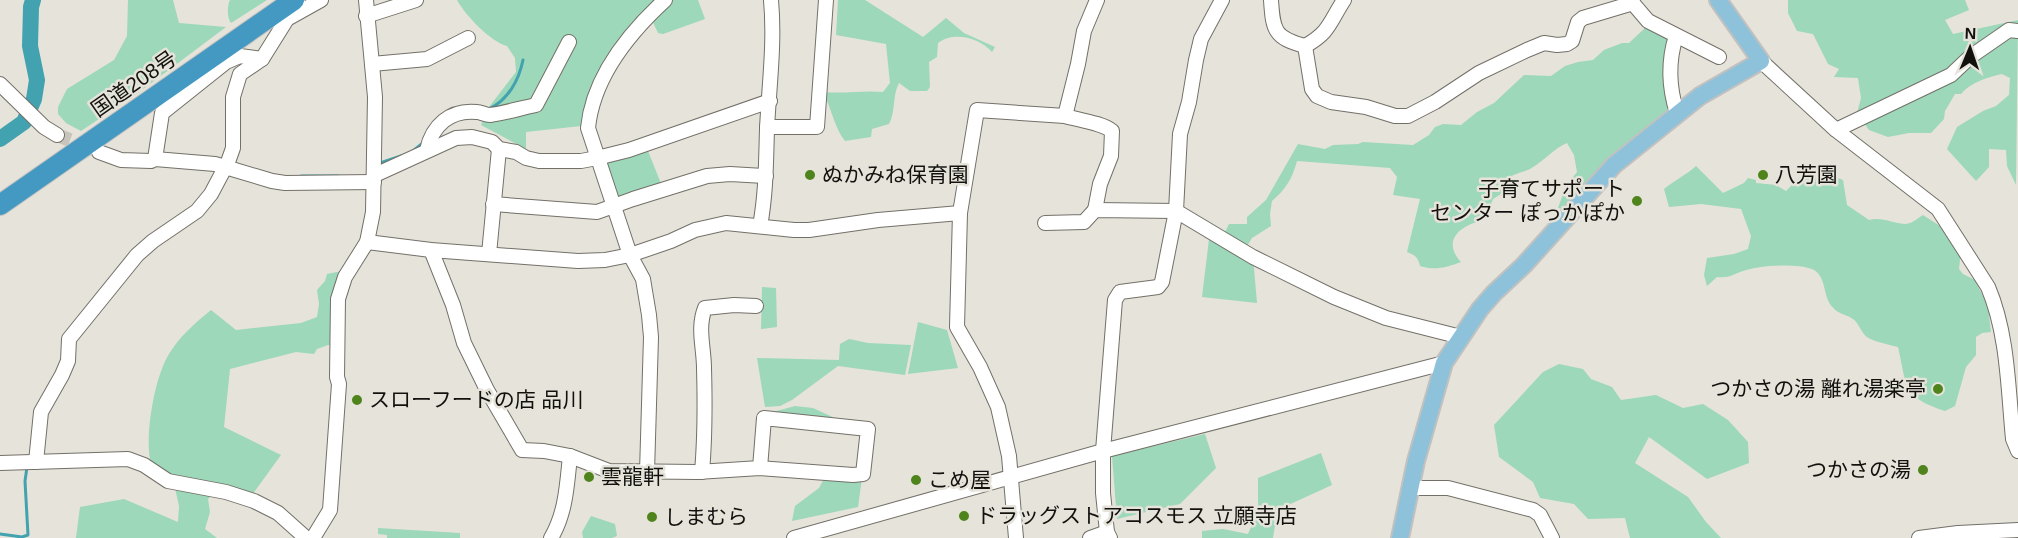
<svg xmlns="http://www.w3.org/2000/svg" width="2018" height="538" viewBox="0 0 2018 538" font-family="Helvetica,'Noto Sans JP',sans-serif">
	<rect width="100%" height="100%" fill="#e6e3da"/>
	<g fill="#9cd8b9">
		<polygon points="128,0 173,0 179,23 226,27 138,93 81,131 66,123 58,114 58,107 67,89 114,60 127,36"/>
		<path d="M230 0H267L231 23C227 18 227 6 230 0Z"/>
		<path d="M457 0H659C626 38 587 73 581 126L526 132V149L481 125 489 107 516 72 515 58 507 46C491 42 465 15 457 0Z"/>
		<polygon points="667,0 698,0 705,19 663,34 658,33 651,18"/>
		<path d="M838 0H865L923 37 946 18 964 33 995 47 992 52C980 38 954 31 938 43L937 57 929 62 930 87 927 91H910L899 83C892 96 896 111 889 124L872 129 871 137 845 141C835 129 831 107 823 92 845 94 862 90 883 92L890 83 886 44 836 35Z"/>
		<path d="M1788 0H1965L1969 10 1945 20 1953 34 2018 20 2016 185 2007 166 2006 150 1989 149V167L1976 181 1947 149 1957 127 1983 111 1996 106 2009 95 2010 78 2002 74C1988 77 1971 82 1961 94H1955L1945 111 1944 119 1931 133H1909L1888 137 1869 130 1857 113 1861 98 1858 78 1834 77 1839 69 1828 64 1813 34 1797 31 1788 13Z"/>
		<path d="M1648 21 1676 36 1673 106 1620 148 1564 209 1558 208 1566 186 1577 172 1574 155 1567 143C1553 149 1543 162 1530 169 1522 173 1515 173 1507 179L1504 192 1493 199 1485 220C1463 224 1440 239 1461 262 1447 267 1436 271 1420 266 1418 257 1415 255 1407 252L1420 199 1393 195 1397 177 1390 168 1297 161C1292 179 1286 189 1272 201L1270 214 1271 226 1252 238 1244 251 1253 257 1257 303 1202 297 1210 231 1222 238 1229 224H1247V217L1266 200 1298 144 1325 149 1333 145 1358 144 1363 142 1413 145 1429 135 1435 127 1443 124 1461 125 1477 112 1494 103 1524 75 1551 76 1565 66 1578 62 1593 60 1604 50 1622 43H1629L1644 29Z"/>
		<polygon points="646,146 662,186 618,200 601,160"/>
		<path d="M1812 165 1827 174 1843 180 1847 205 1869 220C1885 216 1898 227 1910 223 1914 222 1919 217 1923 215L1943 228 1961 251 1959 269 1963 274 1975 280 1988 307 1991 332 1982 333 1976 337V355L1966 367 1955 406 1945 411C1902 397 1907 386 1898 347 1890 345 1872 341 1867 337 1861 333 1859 323 1853 319 1844 313 1838 315 1830 304 1823 293 1826 275 1812 269 1796 263 1759 265 1743 271 1731 275 1730 278 1717 277L1707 286 1704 275 1707 258 1734 254 1748 249 1751 236 1741 209 1701 204 1669 207 1664 189C1675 180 1686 175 1696 166L1723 193 1744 183 1748 178 1756 180V183L1776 185 1786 191Z"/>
		<path d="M342 271 334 343 317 349 314 354 296 352 230 369 224 427 281 455 252 495 157 471C154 467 150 464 150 459 145 433 155 376 169 354 180 336 195 323 211 310L236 330 301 323 317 317 319 304 317 290 325 281 327 274Z"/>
		<polygon points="762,287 776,288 777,327 761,329"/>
		<polygon points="918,322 947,330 958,368 908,374"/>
		<polygon points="849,339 868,343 911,345 905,375 838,366 792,400 780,406 765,407 757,358 839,360 840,344"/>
		<polygon points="1559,364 1583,369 1591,379 1612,387 1621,400 1656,395 1683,408 1703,404 1728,420 1748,442 1749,463 1707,479 1649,437 1635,463 1688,497 1706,522 1721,538 1630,538 1625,518 1588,519 1574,504 1540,498 1533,482 1499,457 1494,425 1543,372"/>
		<polygon points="795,406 813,408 837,419 835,422 773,412"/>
		<polygon points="1205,434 1216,468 1180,504 1117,519 1112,456"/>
		<polygon points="1321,453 1332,485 1273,512 1275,525 1273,538 1202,538 1202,531 1223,529 1248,534 1258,511 1258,478"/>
		<polygon points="825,477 862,478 858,507 792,521 795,506 819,488"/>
		<polygon points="175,488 207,492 210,497 208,499 210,512 205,529 217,538 76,538 80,507 124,499 178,522 179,506"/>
		<polygon points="591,516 615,524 617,536 612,538 583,538 582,532"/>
		<polygon points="378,528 460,533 460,538 387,538 387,535 378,534"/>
	</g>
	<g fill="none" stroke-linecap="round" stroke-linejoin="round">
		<g stroke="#42a2af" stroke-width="3">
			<path d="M489 109C508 100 519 80 523 60"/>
			<polyline points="413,151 424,142"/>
			<polyline points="378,167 383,162 401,156"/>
			<polyline points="301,176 339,176"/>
			<polyline points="0,534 22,537 28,535 25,481 27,467"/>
		</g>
		<polyline stroke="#42a2af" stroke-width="16" points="0,139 24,122 34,99 37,80 30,46 31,7 33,0"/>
		<polyline stroke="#c6c4bb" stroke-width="14" stroke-dasharray="14 7" stroke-linecap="butt" points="57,135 91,148"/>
		<g stroke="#737068" stroke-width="16">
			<g id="minor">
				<path d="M1271 0C1273 30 1274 38 1305 46 1330 32 1329 23 1344 0"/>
				<polyline points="1630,0 1648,21 1719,57"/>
				<polyline points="366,16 416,0"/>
				<path d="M1676 36C1668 61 1669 88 1677 113"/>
				<polyline points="1305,46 1312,89 1317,96 1331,102 1366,107 1395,116 1408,116 1435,102 1479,73 1527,50 1544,43 1557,45 1567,44 1572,41 1578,22 1583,18 1633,3"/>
				<path d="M1761 61 1836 130 1938 209 1988 287C2008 334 2008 388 2013 439L2018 451"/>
				<polyline points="372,64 427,59 468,38"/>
				<polyline points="0,84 44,127 57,135"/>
				<path d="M1065 116C1079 120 1102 123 1112 131L1111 156 1100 184 1095 210"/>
				<polyline points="767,127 817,127 826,0"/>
				<polyline points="1836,130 1951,75 1970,57 2009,30 2018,31"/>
				<path d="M427 150C432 126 450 109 477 112 481 112 485 115 490 115 505 113 521 108 536 105L569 42"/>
				<polyline points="99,152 121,160 151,161 155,159 215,164 272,181 285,183 374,182"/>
				<polyline points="155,159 162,113 226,62 240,56 262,59"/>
				<polyline points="375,175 456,138 472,137 492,142 499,149 516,152 526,158 539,161 581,161 597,158 629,150 770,101"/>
				<polyline points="493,204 597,212 633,199 707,176 730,174 766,176"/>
				<polyline points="1045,223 1084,222 1095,210 1176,211 1253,257 1334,297 1386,318 1461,337"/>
				<path d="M760 226C766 194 766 162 767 129 769 86 775 43 771 0"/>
				<polyline points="367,242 431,250 578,261 605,260 630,255 671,241 695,230 726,223 794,230 809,230 878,220 960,213"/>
				<polyline points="431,250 453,305 464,343 487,390 522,450 544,451 570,456 609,471 697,472 760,468 853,475 863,474 868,429 764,418 760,468"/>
				<polyline points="489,254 499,149"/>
				<polyline points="36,462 41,412 62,375 68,361 69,339 137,255 153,241 197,211 211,194 228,162 233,148 233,97 240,74 262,59 287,19 321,0"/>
				<polyline points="0,463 128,459 144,465 168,481 226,492 254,501 278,513 306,538"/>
				<path d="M647 472 651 337 649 315 643 279 630 255 588 128C593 77 628 34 665 0"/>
				<path d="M702 472C705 437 705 402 704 368 704 348 697 328 705 308L734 305 756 306"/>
				<polyline points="1410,488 1448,488 1533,510 1540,515 1552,538"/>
				<polyline points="313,538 330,510 339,384 337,377 338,299 345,277 367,242 373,212 375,97 366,0"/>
				<path d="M551 538C566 513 567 484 570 456"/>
				<polyline points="794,538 1103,451 1444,363"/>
				<polyline points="1016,538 1009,456 998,407 980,367 957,327 960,213 977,110 1065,116 1078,64 1084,31 1097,0"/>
				<polyline points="1090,538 1107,532"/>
				<polyline points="1110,538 1107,532 1103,493 1103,451 1115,300 1120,292 1158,287 1162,282 1176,211 1180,134 1189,102 1196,60 1201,39 1222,0"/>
				<polyline points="1919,538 1958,533 2018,530"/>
			</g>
		</g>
		<g stroke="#c1c1c0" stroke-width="20">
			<polyline id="major" points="1400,538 1416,461 1444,363 1480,309 1494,293 1524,265 1614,165 1700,96 1761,61 1718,0"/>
		</g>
		<g stroke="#c1c1c0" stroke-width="22">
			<polyline id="highway" points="0,205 294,0"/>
		</g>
		<use href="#minor" stroke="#fff" stroke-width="14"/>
		<use href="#major" stroke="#8ec2da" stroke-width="16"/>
		<use href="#highway" stroke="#4399c2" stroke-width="20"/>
	</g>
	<g fill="#4f841c" stroke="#e6e3da" stroke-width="2">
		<circle cx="810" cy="175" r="6"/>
		<circle cx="1763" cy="175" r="6"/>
		<circle cx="1637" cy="201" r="6"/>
		<circle cx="1938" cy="389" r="6"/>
		<circle cx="357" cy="400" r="6"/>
		<circle cx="1923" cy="470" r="6"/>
		<circle cx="589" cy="477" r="6"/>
		<circle cx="916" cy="480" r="6"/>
		<circle cx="964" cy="516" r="6"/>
		<circle cx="652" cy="517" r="6"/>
	</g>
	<g text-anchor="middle" stroke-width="5" stroke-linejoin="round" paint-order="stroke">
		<g font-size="21" fill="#12110e" stroke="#e6e3da">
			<text transform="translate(134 84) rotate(-35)" y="7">国道208号</text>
		</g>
		<g font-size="21" fill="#12110e" stroke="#e6e3da" text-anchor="start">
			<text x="822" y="182">ぬかみね保育園</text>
			<text x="1775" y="182">八芳園</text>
			<text x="1625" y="196" text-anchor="end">子育てサポート<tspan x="1625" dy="24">センター ぽっかぽか</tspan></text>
			<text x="1926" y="396" text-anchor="end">つかさの湯 離れ湯楽亭</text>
			<text x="369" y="407">スローフードの店 品川</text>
			<text x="1911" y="477" text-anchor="end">つかさの湯</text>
			<text x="601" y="484">雲龍軒</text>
			<text x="928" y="487">こめ屋</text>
			<text x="976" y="523">ドラッグストアコスモス 立願寺店</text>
			<text x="664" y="524">しまむら</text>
		</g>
	</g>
	<g transform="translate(1970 48) rotate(2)" stroke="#e6e3da" stroke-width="4.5" paint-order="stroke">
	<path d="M0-4.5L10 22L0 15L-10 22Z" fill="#12110e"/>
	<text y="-9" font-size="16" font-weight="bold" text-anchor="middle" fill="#12110e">N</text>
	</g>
</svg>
